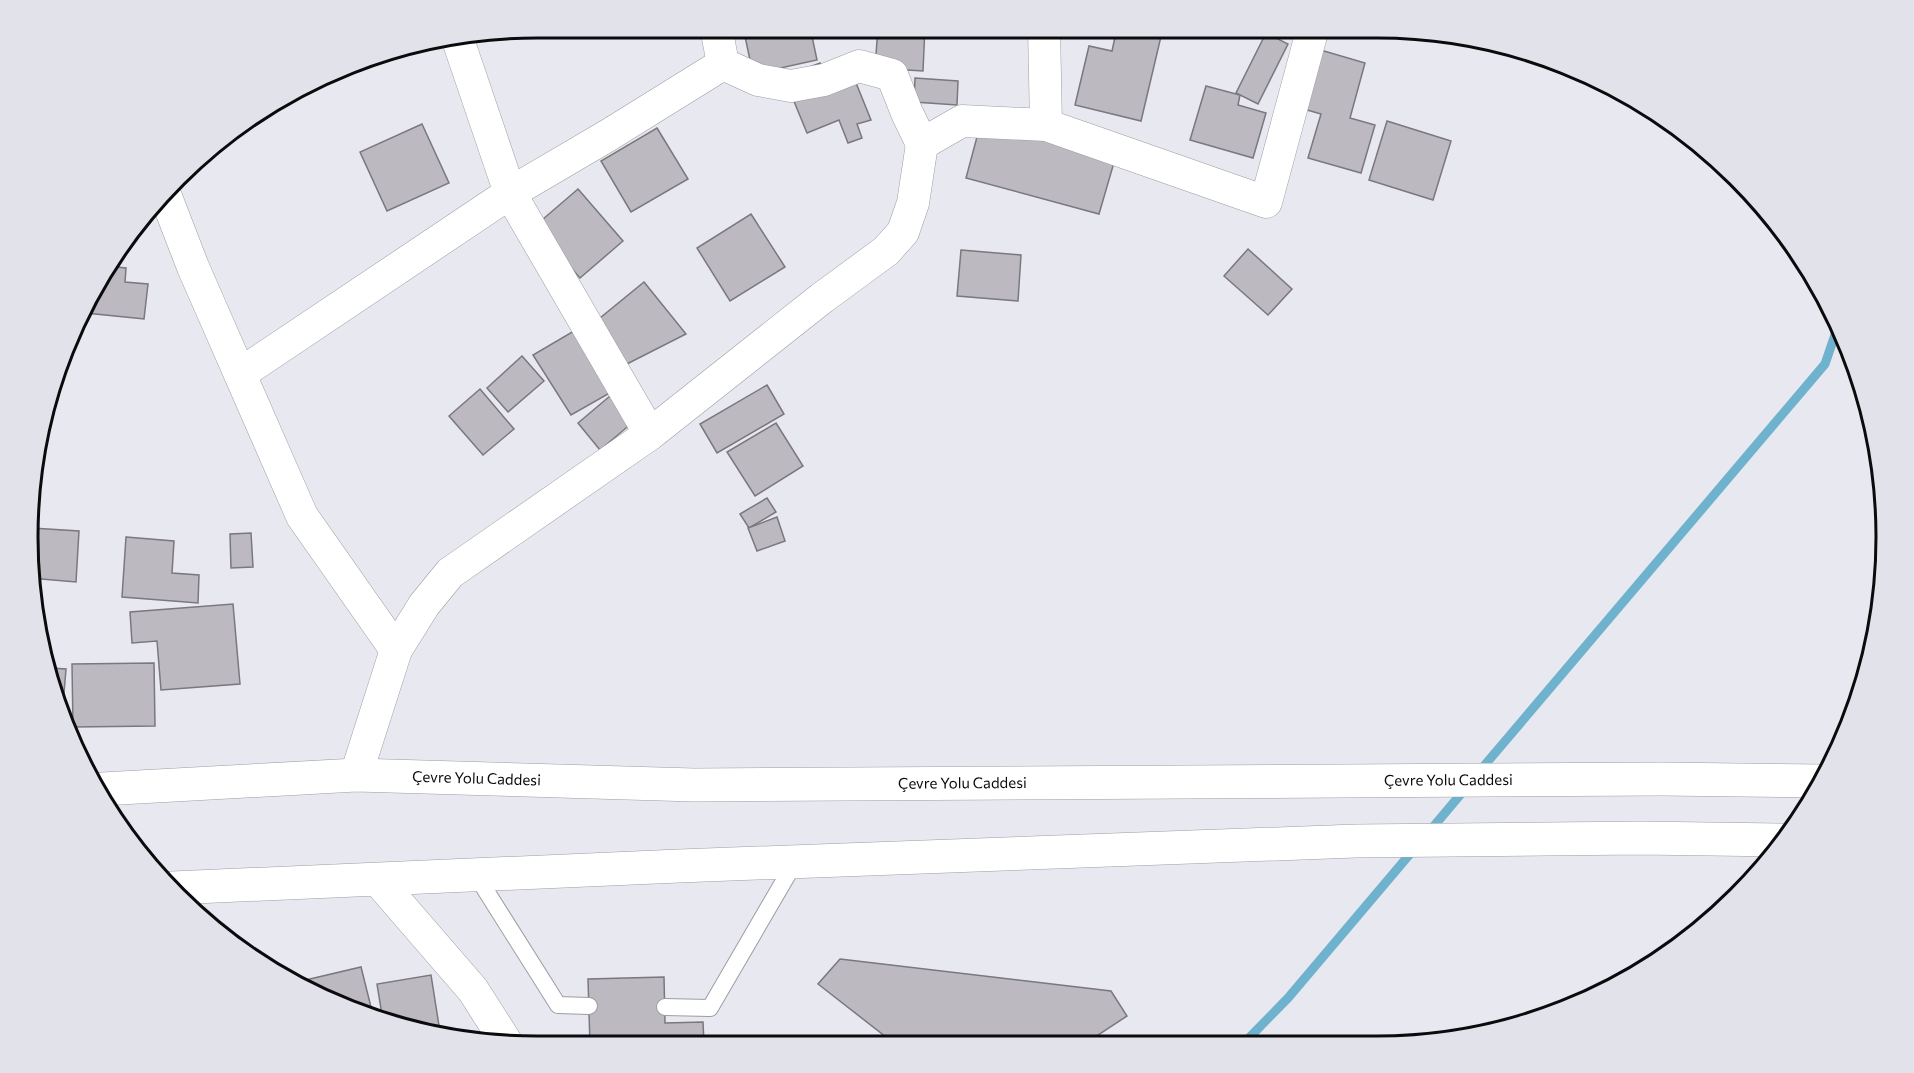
<svg xmlns="http://www.w3.org/2000/svg" width="1914" height="1073" viewBox="0 0 1914 1073" font-family="Commissioner,sans-serif">
	<rect width="100%" height="100%" fill="#e8e9f0"/>
	<g fill="none" stroke-linecap="round" stroke-linejoin="round">
		<g stroke="#6fb2cd" stroke-width="9">
			<polyline points="1478,773 1825,364 1839,323"/>
			<polyline points="1428,833 1466,788"/>
			<polyline points="1245,1042 1288,998 1415,848"/>
		</g>
	</g>
	<g fill="#bdb9c0" stroke="#7a777d" stroke-width="1.5">
		<polygon points="743,27 810,27 817,60 753,74"/>
		<polygon points="878,27 925,27 923,71 875,68"/>
		<polygon points="958,28 1027,28 1027,37 958,32"/>
		<polygon points="1117,28 1163,28 1141,121 1075,105 1089,46 1112,51"/>
		<polygon points="1266,33 1288,44 1258,104 1236,93"/>
		<polygon points="1307,46 1365,63 1350,118 1375,125 1361,173 1308,158 1321,114 1290,105"/>
		<polygon points="820,63 827,83 852,73 871,120 857,124 862,138 848,143 839,120 807,133 784,77"/>
		<polygon points="915,78 958,81 957,105 914,102"/>
		<polygon points="1206,86 1240,95 1238,105 1266,113 1253,158 1190,140"/>
		<polygon points="1387,121 1451,141 1433,200 1369,180"/>
		<polygon points="981,122 1115,159 1099,214 966,178"/>
		<polygon points="422,124 449,183 387,211 360,152"/>
		<polygon points="657,128 688,179 631,212 601,161"/>
		<polygon points="578,189 623,241 580,278 535,226"/>
		<polygon points="751,214 785,267 730,301 697,248"/>
		<polygon points="1248,249 1292,289 1268,315 1224,276"/>
		<polygon points="961,250 1021,255 1018,301 957,296"/>
		<polygon points="107,266 126,268 125,282 148,284 144,319 86,313"/>
		<polygon points="644,282 686,334 623,366 594,323"/>
		<polygon points="579,328 615,390 571,415 533,355"/>
		<polygon points="522,356 544,381 508,412 487,388"/>
		<polygon points="767,385 784,414 717,453 700,424"/>
		<polygon points="480,389 514,429 483,455 449,416"/>
		<polygon points="610,396 632,423 600,450 578,423"/>
		<polygon points="776,423 803,466 755,496 727,452"/>
		<polygon points="767,498 776,512 749,528 740,514"/>
		<polygon points="777,517 785,541 757,551 748,528"/>
		<polygon points="32,528 79,531 76,582 30,578 29,573"/>
		<polygon points="251,533 253,567 231,568 230,534"/>
		<polygon points="126,537 174,541 172,573 199,575 198,603 122,597"/>
		<polygon points="32,588 41,588 41,614 38,614"/>
		<polygon points="233,604 240,684 161,690 157,641 132,643 130,612"/>
		<polygon points="154,663 155,726 73,727 72,664"/>
		<polygon points="51,668 66,669 62,717"/>
		<polygon points="840,959 1111,991 1127,1016 1086,1043 895,1044 818,984"/>
		<polygon points="361,967 374,1019 293,983"/>
		<polygon points="431,975 440,1032 383,1021 377,984"/>
		<polygon points="664,977 665,1023 703,1022 704,1044 590,1045 588,979"/>
	</g>
	<g fill="none" stroke-linecap="round" stroke-linejoin="round">
		<g stroke="#9c9da3" stroke-width="18">
			<g id="lane">
				<polyline points="476,875 558,1005 589,1006"/>
				<polyline points="665,1007 710,1008 795,862"/>
			</g>
		</g>
		<g stroke="#9c9da3" stroke-width="33">
			<g id="street">
				<polyline points="716,27 723,64"/>
				<polyline points="458,40 510,193 650,434"/>
				<polyline points="1046,125 1266,202 1313,28"/>
				<polyline points="166,197 193,267 302,516 396,650"/>
				<polyline points="240,374 510,193 607,136 723,64 758,80 791,86 824,80 859,66 892,75 907,113 922,144"/>
				<polyline points="356,775 396,650 424,605 450,573 650,434 822,298 886,251 903,232 913,203 922,144 962,121 1046,125 1044,28"/>
				<polyline points="377,879 473,990 508,1045"/>
			</g>
		</g>
		<g stroke="#9c9da3" stroke-width="34">
			<g id="highway">
				<path id="s1" d="M102 789 356 775 694 785 1662 779 1824 781"/>
				<polyline points="172,888 679,866 1356,841 1640,838 1782,840"/>
			</g>
		</g>
		<use href="#lane" stroke="#fff" stroke-width="16"/>
		<use href="#street" stroke="#fff" stroke-width="32"/>
		<use href="#highway" stroke="#fff" stroke-width="33"/>
	</g>
	<g text-anchor="middle" stroke-width="5" stroke-linejoin="round" paint-order="stroke">
		<g font-size="15" fill="#0b0b0d" stroke="#f5f6fd">
			<text dy="5" stroke="none"><textPath href="#s1" startOffset="375">Çevre Yolu Caddesi</textPath></text>
			<text dy="5" stroke="none"><textPath href="#s1" startOffset="1347">Çevre Yolu Caddesi</textPath></text>
			<text dy="5" stroke="none"><textPath href="#s1" startOffset="861">Çevre Yolu Caddesi</textPath></text>
		</g>
	</g>
	<path d="M0 0H1914V1073H0ZM537 38H1377A499 499 0 0 1 1876 537V537A499 499 0 0 1 1377 1036H537A499 499 0 0 1 38 537V537A499 499 0 0 1 537 38Z" fill="#e2e3ea" fill-rule="evenodd"/>
	<path fill="none" stroke="#0b0b0d" stroke-width="3" d="M537 38H1377A499 499 0 0 1 1876 537V537A499 499 0 0 1 1377 1036H537A499 499 0 0 1 38 537V537A499 499 0 0 1 537 38Z"/>
</svg>
